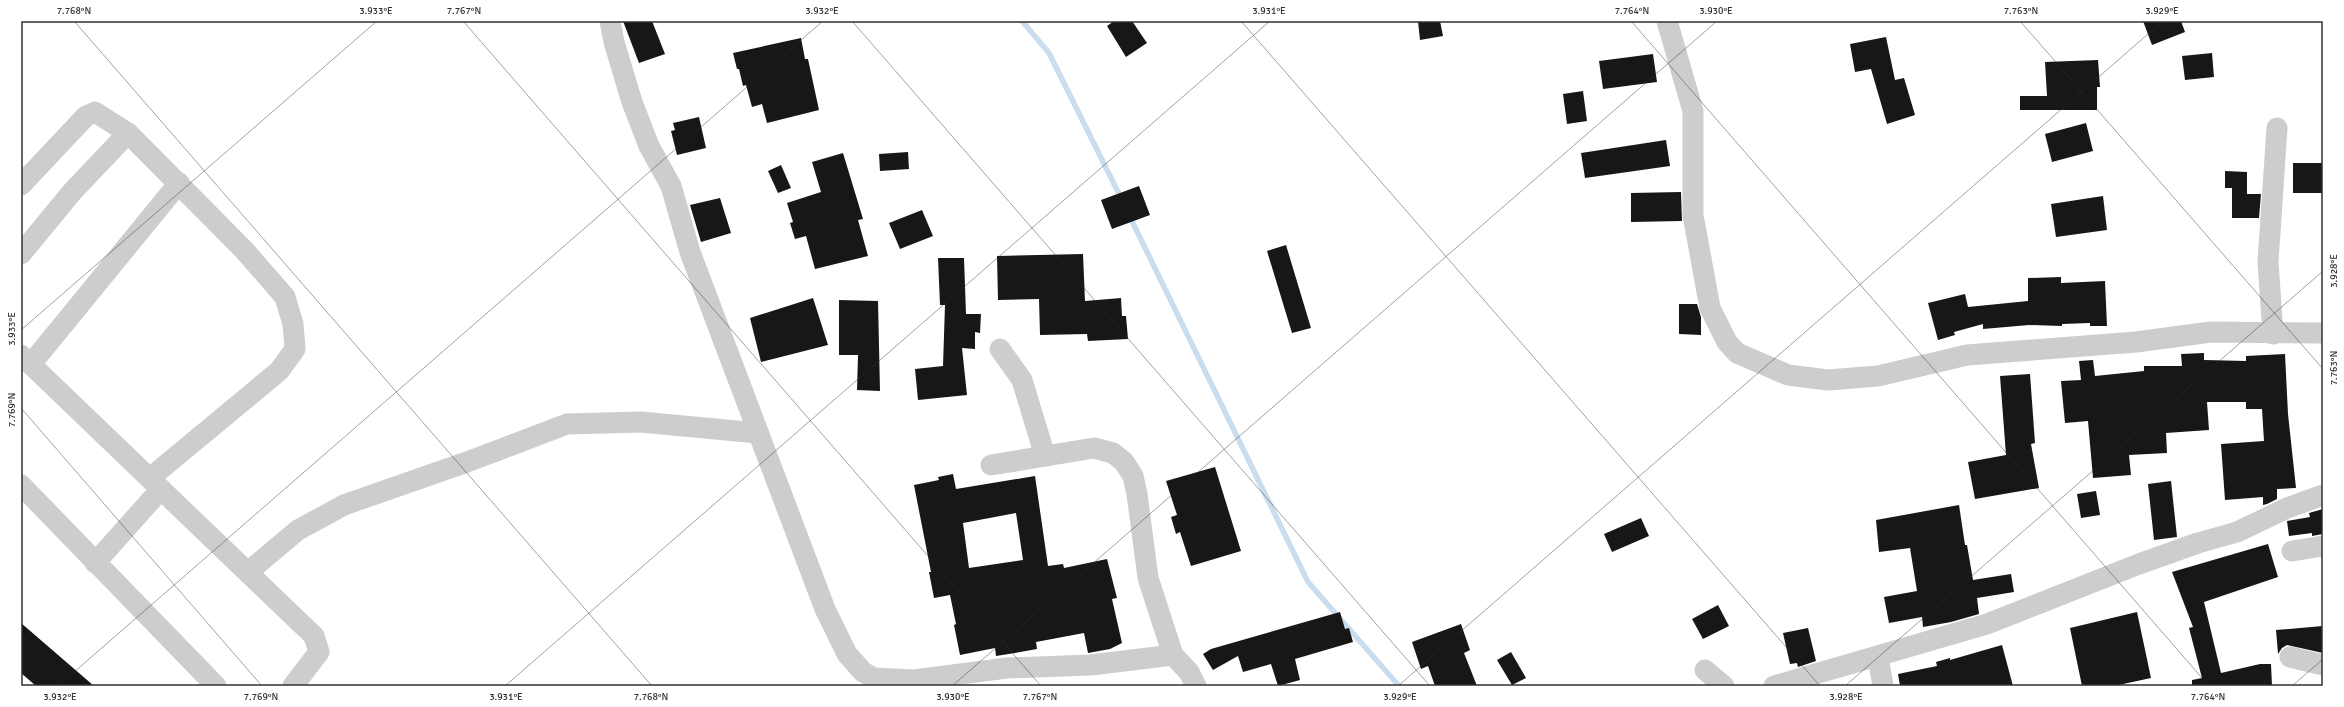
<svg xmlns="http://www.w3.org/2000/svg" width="2344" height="707" viewBox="0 0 2344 707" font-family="Signika,sans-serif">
	<rect width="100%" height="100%" fill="#fff"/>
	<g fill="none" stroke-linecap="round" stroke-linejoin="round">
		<g stroke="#c9ddee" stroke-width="5.5">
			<polyline points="1022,21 1049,53 1122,200"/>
			<polyline points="1129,215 1308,582 1399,686"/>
		</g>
	</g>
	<g fill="#171717" fill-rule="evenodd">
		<polygon points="623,21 652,21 665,54 639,63"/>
		<polygon points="1114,21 1132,21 1147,43 1126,57 1107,26"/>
		<polygon points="1418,21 1440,21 1443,36 1420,40"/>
		<polygon points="2143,21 2181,21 2185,32 2152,45"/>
		<polygon points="1886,37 1895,80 1904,78 1915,115 1887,124 1871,69 1855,72 1850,44"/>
		<polygon points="801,38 805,59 808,59 819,110 767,123 762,104 752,107 746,85 743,86 739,69 737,69 733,53"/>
		<polygon points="2212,53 2214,77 2185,80 2182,56"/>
		<polygon points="1653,54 1657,82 1603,89 1599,61"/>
		<polygon points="2098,60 2100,87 2097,87 2097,110 2020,110 2020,96 2047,96 2045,62"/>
		<polygon points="1583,91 1587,121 1567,124 1563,94"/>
		<polygon points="699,117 706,148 677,155 671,131 675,130 673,123"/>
		<polygon points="2086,123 2093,151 2052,162 2045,134"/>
		<polygon points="1666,140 1670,166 1585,178 1581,153"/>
		<polygon points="908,152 909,169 880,171 879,154"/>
		<polygon points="843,153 863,219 858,220 868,256 815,269 806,236 795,239 790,223 793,222 787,203 821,192 812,162"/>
		<rect x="2293" y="163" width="30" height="30"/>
		<polygon points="781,165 791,188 778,193 768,171"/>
		<polygon points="2225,171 2247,172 2247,194 2261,194 2259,218 2232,218 2232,188 2225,188"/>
		<polygon points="1139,186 1150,215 1112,229 1101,200"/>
		<polygon points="1681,192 1682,221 1631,222 1631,193"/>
		<polygon points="2103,196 2107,230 2056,237 2051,204"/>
		<polygon points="720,198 731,233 701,242 690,205"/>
		<polygon points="922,210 933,236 900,249 889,223"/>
		<polygon points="1286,245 1311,328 1292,333 1267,251"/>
		<polygon points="1083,254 1085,301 1121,298 1122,316 1126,316 1128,339 1088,341 1087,334 1040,335 1039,299 998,300 997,256"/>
		<polygon points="938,258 964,258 966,314 981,314 980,333 975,332 975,349 962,348 967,395 918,400 915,369 943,366 945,305 940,305"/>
		<polygon points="2061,277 2061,283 2105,281 2107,326 2090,326 2090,323 2062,324 2062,326 2029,325 1983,329 1983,324 1954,332 1955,335 1938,340 1928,303 1965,294 1968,307 2028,301 2028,278"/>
		<polygon points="813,298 828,345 761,362 750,318"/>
		<polygon points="839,300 878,301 880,391 857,390 858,355 839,355"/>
		<polygon points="1679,304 1697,304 1701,317 1701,335 1679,334"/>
		<polygon points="2204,353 2204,360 2246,361 2246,356 2285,354 2288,414 2296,488 2277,489 2277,499 2267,504 2263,505 2263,497 2225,500 2221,444 2264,441 2262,409 2246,409 2246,402 2207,402 2209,430 2166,433 2167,453 2129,455 2131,475 2093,478 2088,421 2065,423 2061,381 2081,380 2079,361 2093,360 2095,376 2144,371 2144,366 2182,366 2181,354"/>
		<polygon points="2030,374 2035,443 2031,444 2039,488 1975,499 1968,462 2006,455 2000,376"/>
		<polygon points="1215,467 1241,551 1191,566 1180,532 1176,534 1171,517 1177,515 1166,481"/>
		<path d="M953 474 956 489 1035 476 1048 566 1063 564 1064 568 1107 559 1117 598 1112 599 1122 643 1110 649 1088 653 1084 633 1036 642 1037 649 1015 653 996 656 995 648 960 655 954 625 956 624 950 595 934 598 929 572H931L914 485 939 480 938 477ZM1016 513 1023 560 969 568 963 523Z"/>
		<polygon points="2171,481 2177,537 2154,540 2148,484"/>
		<polygon points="2096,491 2100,515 2081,518 2077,494"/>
		<polygon points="1959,505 1965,545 1967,545 1973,580 2011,574 2014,592 1977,598 1979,614 1951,622 1923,627 1922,617 1889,623 1884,597 1917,591 1910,548 1879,552 1876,520"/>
		<polygon points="2323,509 2323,534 2312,536 2312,533 2289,536 2287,521 2310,517 2309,513"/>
		<polygon points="1641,518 1649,536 1612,552 1604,534"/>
		<polygon points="2268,544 2278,577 2204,602 2221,673 2260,664 2271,664 2272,686 2192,686 2192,680 2202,678 2189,628 2193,627 2172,572"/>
		<polygon points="1718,605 1729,626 1703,639 1692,619"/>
		<polygon points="1340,612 1345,629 1349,628 1353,642 1295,659 1300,680 1278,686 1271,664 1243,672 1238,656 1213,670 1203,654 1211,649"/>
		<polygon points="2137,612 2151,678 2114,686 2082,686 2070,628"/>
		<polygon points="21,623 94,686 36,686 21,673"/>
		<polygon points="1461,624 1470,650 1464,653 1477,686 1435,686 1428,666 1421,669 1412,642"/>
		<polygon points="2323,626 2323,653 2287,645 2282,648 2278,654 2276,630"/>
		<polygon points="1808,628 1816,661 1798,667 1797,663 1790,664 1783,633"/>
		<polygon points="2002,645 2013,686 1900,686 1898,674 1937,666 1936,662 1950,658 1950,660"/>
		<polygon points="1511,652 1526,678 1512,685 1497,660"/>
	</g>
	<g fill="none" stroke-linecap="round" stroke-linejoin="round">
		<g stroke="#cdcdcd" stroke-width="21">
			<polyline points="610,21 614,42 632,102 649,146 671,186 690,252 825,609 847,654 863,672 874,678 914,680 1007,668 1091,665 1173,655"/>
			<polyline points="1667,21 1693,111 1693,215 1710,308 1727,342 1737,353 1788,375 1828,380 1878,376 1967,355 2136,342 2211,332 2323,333"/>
			<polyline points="21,185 86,116 95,112 128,133 245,251 285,297 293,324 295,349 279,371 150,478"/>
			<polyline points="21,254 72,192 128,133"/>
			<polyline points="2273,334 2268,262 2277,128"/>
			<polyline points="1000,349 1022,380 1045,456"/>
			<polyline points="21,355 314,636 319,652 293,686"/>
			<polyline points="31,364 179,183"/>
			<polyline points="991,465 1094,448 1113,453 1124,462 1133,476 1137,494 1148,578 1173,655 1189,672 1196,686"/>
			<polyline points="21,485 216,686"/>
			<polyline points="2292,551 2323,546"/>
			<polyline points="95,563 161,489"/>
			<polyline points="248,572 298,530 344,505 467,462 567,424 641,422 758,433"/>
			<polyline points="1878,657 1883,686"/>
			<polyline points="2290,657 2323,665"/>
			<polyline points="1705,670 1724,686"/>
			<polyline points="1774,686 1987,624 2139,564 2198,543 2237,532 2287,508 2323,495"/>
		</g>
	</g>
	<path fill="none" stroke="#303030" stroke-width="1" stroke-opacity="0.45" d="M74 21 652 686M463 21 1041 686M852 21 1430 686M1241 21 1820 686M1631 21 2209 686M2020 21 2323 369M21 330 377 21M21 408 262 686M58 686 823 21M505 686 1270 21M952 686 1717 21M1398 686 2163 21M1845 686 2323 271M2292 686 2323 659"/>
	<rect width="2344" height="707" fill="none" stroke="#ffffff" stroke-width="44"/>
	<rect x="22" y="22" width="2300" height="663" fill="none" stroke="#303030" stroke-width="1.5"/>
	<g font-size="10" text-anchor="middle" fill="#303030">
		<text x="74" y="14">7.768°N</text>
		<text x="376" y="14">3.933°E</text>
		<text x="464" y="14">7.767°N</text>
		<text x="822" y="14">3.932°E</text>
		<text x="1269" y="14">3.931°E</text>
		<text x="1632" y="14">7.764°N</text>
		<text x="1716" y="14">3.930°E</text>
		<text x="2021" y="14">7.763°N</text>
		<text x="2162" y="14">3.929°E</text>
		<text transform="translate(2333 271) rotate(-90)" y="4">3.928°E</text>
		<text transform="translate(11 329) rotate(-90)" y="4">3.933°E</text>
		<text transform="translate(2333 368) rotate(-90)" y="4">7.763°N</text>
		<text transform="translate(11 410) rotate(-90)" y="4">7.769°N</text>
		<text x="60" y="700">3.932°E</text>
		<text x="261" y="700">7.769°N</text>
		<text x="506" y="700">3.931°E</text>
		<text x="651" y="700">7.768°N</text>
		<text x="953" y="700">3.930°E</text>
		<text x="1040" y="700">7.767°N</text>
		<text x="1400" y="700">3.929°E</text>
		<text x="1846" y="700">3.928°E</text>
		<text x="2208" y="700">7.764°N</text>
	</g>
</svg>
